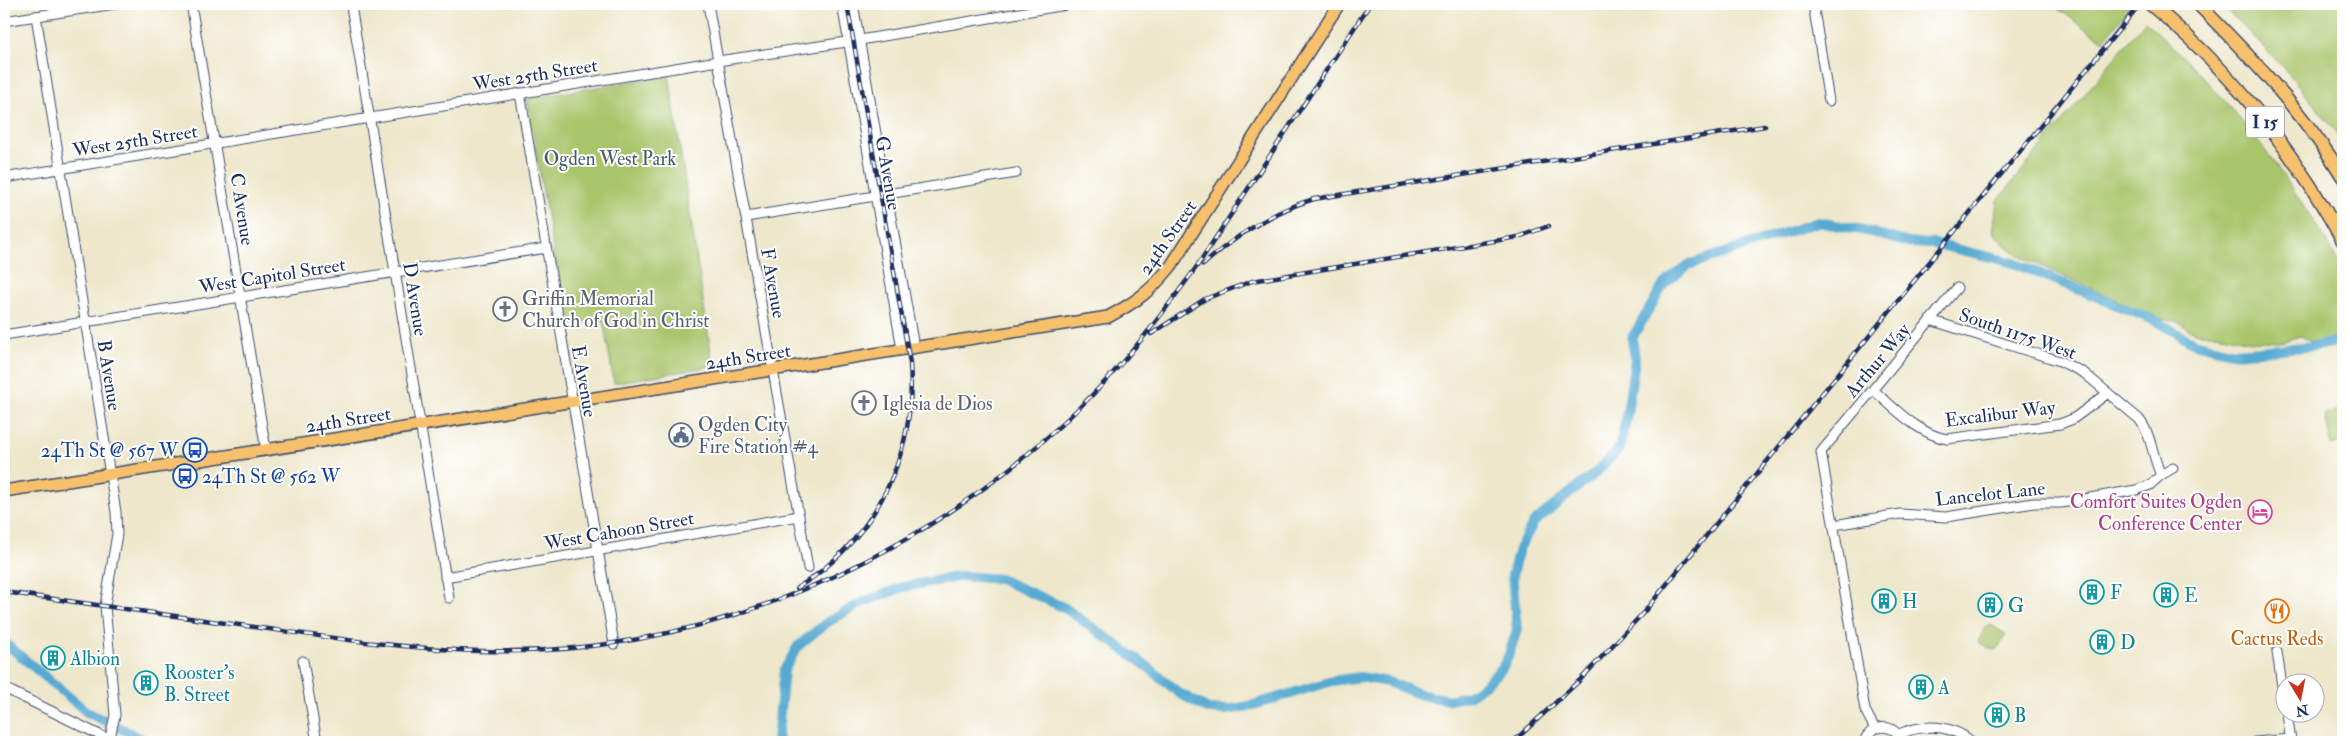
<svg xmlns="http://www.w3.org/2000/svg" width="2347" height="746" viewBox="0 0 2347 746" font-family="'IM FELL Double Pica',serif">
	<rect width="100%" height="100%" fill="#fff"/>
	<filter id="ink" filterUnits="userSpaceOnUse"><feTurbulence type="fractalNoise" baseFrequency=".02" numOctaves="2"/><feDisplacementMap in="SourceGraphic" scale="10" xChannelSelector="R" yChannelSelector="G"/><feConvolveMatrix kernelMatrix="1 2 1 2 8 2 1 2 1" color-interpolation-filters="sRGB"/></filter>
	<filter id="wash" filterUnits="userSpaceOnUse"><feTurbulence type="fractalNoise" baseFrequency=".0096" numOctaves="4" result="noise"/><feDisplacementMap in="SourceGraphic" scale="20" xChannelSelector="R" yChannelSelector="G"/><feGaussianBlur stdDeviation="1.12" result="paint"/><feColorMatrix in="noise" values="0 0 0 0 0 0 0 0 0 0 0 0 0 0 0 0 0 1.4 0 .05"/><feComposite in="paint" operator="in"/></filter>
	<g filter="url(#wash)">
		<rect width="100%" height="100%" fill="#eee7cb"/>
		<g fill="#a9c56b" stroke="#627a64">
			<polygon points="2051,4 2124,4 2129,8 2103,41"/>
			<polygon points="2221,4 2343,4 2343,140 2284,68"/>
			<path d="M2145 21C2209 78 2264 142 2309 215 2321 233 2336 254 2343 275 2346 286 2343 318 2343 332L2326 341 2315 343 2300 336 2281 342 2251 341 2217 334H2201L2188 329 2178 322 2158 318 2021 257 2004 244 1993 232 1997 201Z"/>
			<polygon points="669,75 713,366 614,383 603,320 566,325 527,99"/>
			<polygon points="2340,410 2343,442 2331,445 2325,414"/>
			<polygon points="1991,625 2006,634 1998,649 1992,650 1978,642 1986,626"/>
		</g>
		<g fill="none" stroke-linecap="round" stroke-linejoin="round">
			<g stroke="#56aad2" stroke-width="10">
				<polyline points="4,642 87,712 148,742"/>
				<polyline points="777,742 784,670 798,646 826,623 863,602 903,587 962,576 1000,579 1065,608 1148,667 1179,693 1208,709 1226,710 1250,706 1332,681 1360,677 1388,682 1422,695 1449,700 1468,696 1486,684 1502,668 1508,657 1517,630 1512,575 1519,549 1534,522 1594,474 1619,449 1626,420 1635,359 1632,338 1664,284 1688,265 1818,222 1863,230 1909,243 1935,244 2011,262 2154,320 2194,343 2235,353 2317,346 2343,340"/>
			</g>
		</g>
	</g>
	<g filter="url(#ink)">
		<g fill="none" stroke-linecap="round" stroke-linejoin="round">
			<g stroke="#3b4b6e" stroke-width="11">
				<g id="minor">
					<polyline points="191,4 266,450"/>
					<polyline points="708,4 808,568"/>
					<polyline points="842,4 902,349"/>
					<polyline points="853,4 914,347"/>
					<polyline points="1813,4 1829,101"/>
					<polyline points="351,6 449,598"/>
					<polyline points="36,16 116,512 117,534 105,606 115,715 109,742"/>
					<polyline points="4,21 115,4"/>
					<polyline points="520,93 614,644"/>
					<polyline points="4,178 718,61 860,40 1072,4"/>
					<polyline points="746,217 1016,173"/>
					<path d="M1930 320 2060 361 2084 373 2139 419C2152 435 2152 456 2161 475"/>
					<polyline points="4,335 546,248"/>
					<path d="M1873 390C1895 408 1918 434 1947 439L2060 424 2073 419 2108 393"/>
					<polyline points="1834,525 1900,514 1946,517 2034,503 2061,503 2136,490 2150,485 2161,475 2173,468"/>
					<polyline points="445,577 799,516"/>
					<polyline points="2277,652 2284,699"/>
					<polyline points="303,661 317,742"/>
					<polyline points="4,688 114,742"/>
					<polyline points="2287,714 2291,742"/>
					<polyline points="1875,729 1865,710 1821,452 1957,288"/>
					<path d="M1899 734C1924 724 1950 724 1972 742"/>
					<path d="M1864 742C1871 723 1895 722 1902 742"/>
					<polyline points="2255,742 2291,739"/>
				</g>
			</g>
			<g stroke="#3b4b6e" stroke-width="14">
				<path id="major" d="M4 491 1108 317C1136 302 1151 291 1171 266L1339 4"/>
			</g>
			<g stroke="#3b4b6e" stroke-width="15">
				<g id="highway">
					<path d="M2150 4C2230 68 2294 152 2343 241"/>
					<path d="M2198 4C2251 57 2304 113 2343 177"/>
				</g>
			</g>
			<use href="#minor" stroke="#fff" stroke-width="9"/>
			<use href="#major" stroke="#f7c06c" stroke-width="11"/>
			<use href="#highway" stroke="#f7c06c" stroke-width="12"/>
			<g stroke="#1b2f5e" stroke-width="4.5">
				<g id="rail">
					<path d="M1203 265C1236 235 1271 212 1314 199L1765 126"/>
					<polyline points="1151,334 1205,299 1252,281 1518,237 1549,226"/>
					<path d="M797 588C876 539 917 454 910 363L847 4"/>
					<path d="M4 592C90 604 175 616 261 628 333 638 406 649 479 651 703 658 920 562 1080 407 1123 366 1160 317 1195 269L1370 4"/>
					<polyline points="1513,742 1580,680 1644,612 2140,4"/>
				</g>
			</g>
			<use href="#rail" stroke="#fff" stroke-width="2.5" stroke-dasharray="8" stroke-linecap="butt"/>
		</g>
	</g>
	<defs>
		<g id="church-ring" transform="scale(1.25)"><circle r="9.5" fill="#fff" stroke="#6b7280" stroke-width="1.5"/><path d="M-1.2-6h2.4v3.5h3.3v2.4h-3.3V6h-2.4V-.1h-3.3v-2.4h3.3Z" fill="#6b7280"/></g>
		<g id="civic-ring" transform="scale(1.25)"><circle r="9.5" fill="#fff" stroke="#5c6f8a" stroke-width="1.5"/><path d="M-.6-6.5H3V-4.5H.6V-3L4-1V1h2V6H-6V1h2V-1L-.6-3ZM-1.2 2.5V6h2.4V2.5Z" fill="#5c6f8a"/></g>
		<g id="bus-ring" transform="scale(1.25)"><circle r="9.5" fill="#fff" stroke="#1a4fb4" stroke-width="1.5"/><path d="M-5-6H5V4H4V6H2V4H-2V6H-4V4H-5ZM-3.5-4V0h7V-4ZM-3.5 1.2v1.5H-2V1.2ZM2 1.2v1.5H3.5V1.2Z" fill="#1a4fb4"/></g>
		<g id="hotel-ring" transform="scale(1.25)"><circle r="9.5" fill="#fff" stroke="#d1479c" stroke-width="1.5"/><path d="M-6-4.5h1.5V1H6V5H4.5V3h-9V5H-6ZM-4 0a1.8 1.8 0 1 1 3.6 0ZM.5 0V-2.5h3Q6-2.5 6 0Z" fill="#d1479c"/></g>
		<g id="building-ring" transform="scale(1.25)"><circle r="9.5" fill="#fff" stroke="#0f9aa8" stroke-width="1.5"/><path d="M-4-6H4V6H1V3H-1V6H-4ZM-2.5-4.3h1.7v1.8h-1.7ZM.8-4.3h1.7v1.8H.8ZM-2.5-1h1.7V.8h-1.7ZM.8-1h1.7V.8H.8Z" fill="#0f9aa8"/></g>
		<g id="restaurant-ring" transform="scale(1.25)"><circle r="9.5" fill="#fff" stroke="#e8710a" stroke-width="1.5"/><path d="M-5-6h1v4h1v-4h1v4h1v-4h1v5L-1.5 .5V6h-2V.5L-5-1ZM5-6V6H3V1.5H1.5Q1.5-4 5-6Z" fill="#e8710a"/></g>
	</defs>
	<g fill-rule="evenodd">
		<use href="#church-ring" x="505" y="309"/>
		<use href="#church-ring" x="864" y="403"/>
		<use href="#civic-ring" x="681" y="435"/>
		<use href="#bus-ring" x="195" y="450"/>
		<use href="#bus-ring" x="185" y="476"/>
		<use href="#hotel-ring" x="2260" y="512"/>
		<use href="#building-ring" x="2092" y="592"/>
		<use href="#building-ring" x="2166" y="595"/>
		<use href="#building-ring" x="1884" y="601"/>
		<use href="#building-ring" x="1990" y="605"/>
		<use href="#restaurant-ring" x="2277" y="611"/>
		<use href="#building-ring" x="2102" y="642"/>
		<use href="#building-ring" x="53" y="658"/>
		<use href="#building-ring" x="146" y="683"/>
		<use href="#building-ring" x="1921" y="687"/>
		<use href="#building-ring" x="1997" y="715"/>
	</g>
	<g text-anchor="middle" stroke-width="4" stroke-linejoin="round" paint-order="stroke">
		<rect fill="#fff" stroke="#5f6d8e" stroke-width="1" x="2246" y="106.5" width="38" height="31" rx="4"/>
		<g font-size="18" font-weight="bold" fill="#1b2f5e">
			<text x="2265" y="128">I 15</text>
		</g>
		<g font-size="19" fill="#1b2f5e" stroke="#fff">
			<text transform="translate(535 74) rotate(-9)" y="7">West 25th Street</text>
			<text transform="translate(135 140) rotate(-9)" y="7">West 25th Street</text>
			<text transform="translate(889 173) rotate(80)" y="7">G Avenue</text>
			<text transform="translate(243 209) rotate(81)" y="7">C Avenue</text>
			<text transform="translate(1167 237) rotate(-55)" y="7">24th Street</text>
			<text transform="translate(272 275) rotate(-9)" y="7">West Capitol Street</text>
			<text transform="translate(774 283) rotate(80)" y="7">F Avenue</text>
			<text transform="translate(416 299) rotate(81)" y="7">D Avenue</text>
			<text transform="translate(2018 333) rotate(19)" y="7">South 1175 West</text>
			<text transform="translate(748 356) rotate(-9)" y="7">24th Street</text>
			<text transform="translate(1877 360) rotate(-50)" y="7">Arthur Way</text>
			<text transform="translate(110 375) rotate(81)" y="7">B Avenue</text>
			<text transform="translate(585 381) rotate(80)" y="7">E Avenue</text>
			<text transform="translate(2000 413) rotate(-7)" y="7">Excalibur Way</text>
			<text transform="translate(348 419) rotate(-9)" y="7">24th Street</text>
			<text transform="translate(1990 493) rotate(-6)" y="7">Lancelot Lane</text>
			<text transform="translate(619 530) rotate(-10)" y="7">West Cahoon Street</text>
		</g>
		<g font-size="19" fill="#465c62" stroke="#fff">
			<text x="610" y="165">Ogden West Park</text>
		</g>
		<g font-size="19" fill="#5b616d" stroke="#fff" text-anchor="start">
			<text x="522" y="305">Griffin Memorial<tspan x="522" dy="22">Church of God in Christ</tspan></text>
			<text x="882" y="410">Iglesia de Dios</text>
		</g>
		<g font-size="19" fill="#4e5e75" stroke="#fff" text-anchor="start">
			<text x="698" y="431">Ogden City<tspan x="698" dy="22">Fire Station #4</tspan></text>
		</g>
		<g font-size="19" fill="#164399" stroke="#fff" text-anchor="end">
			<text x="178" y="457">24Th St @ 567 W</text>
			<text x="202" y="483" text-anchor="start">24Th St @ 562 W</text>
		</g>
		<g font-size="19" fill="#b23c85" stroke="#fff" text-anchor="end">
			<text x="2242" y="508">Comfort Suites Ogden<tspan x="2242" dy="22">Conference Center</tspan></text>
		</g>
		<g font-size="19" fill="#0d838f" stroke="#fff" text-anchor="start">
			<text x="2110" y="599">F</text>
			<text x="2184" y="602">E</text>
			<text x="1902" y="608">H</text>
			<text x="2008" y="612">G</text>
			<text x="2120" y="649">D</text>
			<text x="70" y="665">Albion</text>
			<text x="164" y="679">Rooster's<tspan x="164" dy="22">B. Street</tspan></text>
			<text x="1938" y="694">A</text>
			<text x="2014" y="722">B</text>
		</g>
		<g font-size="19" fill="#c56008" stroke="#fff">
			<text x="2277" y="645">Cactus Reds</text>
		</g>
	</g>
	<rect width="2347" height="746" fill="none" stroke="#fff" stroke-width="20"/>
	<g transform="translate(2300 698) rotate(170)"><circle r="24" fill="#ffffff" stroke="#a4acbf"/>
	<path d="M0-4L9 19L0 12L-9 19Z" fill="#c8321e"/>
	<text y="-8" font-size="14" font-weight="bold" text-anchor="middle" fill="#1b2f5e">N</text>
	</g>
</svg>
